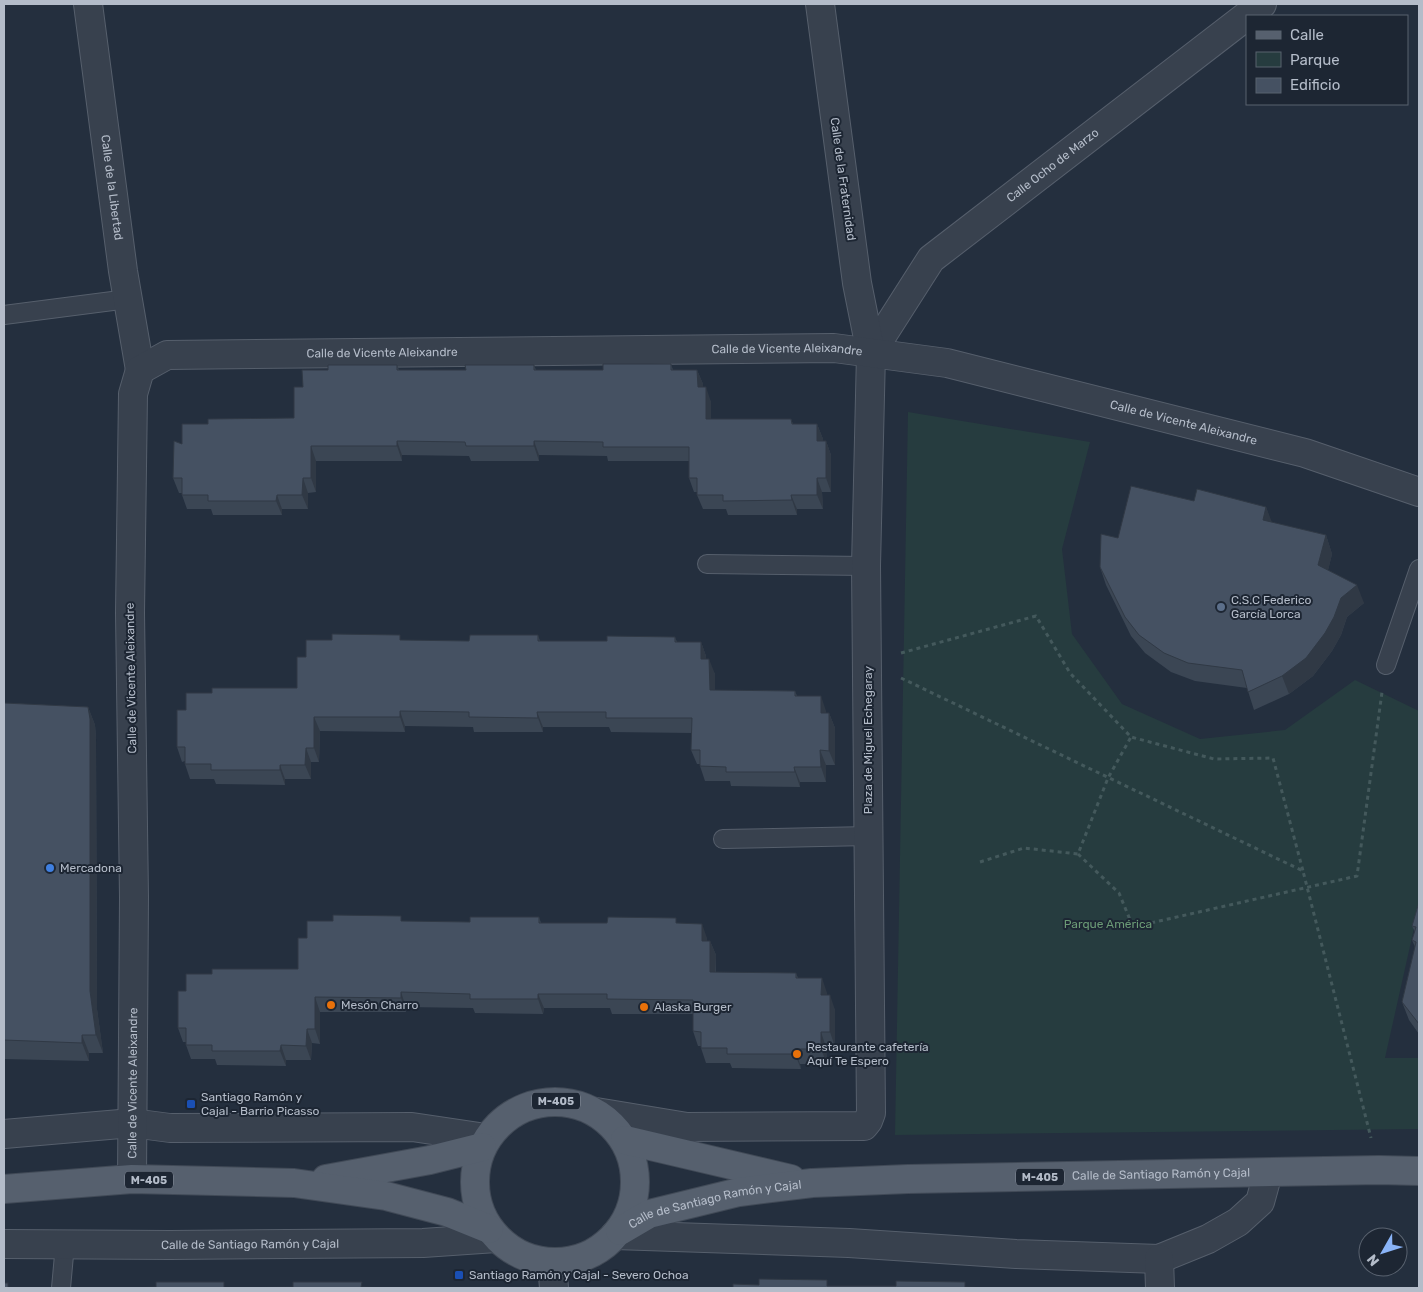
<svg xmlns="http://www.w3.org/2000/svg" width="1423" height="1292" viewBox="0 0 1423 1292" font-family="Rubik,sans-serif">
	<rect width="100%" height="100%" fill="#242f3e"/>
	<polygon fill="#263c3f" points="908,412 1090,442 1062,549 1072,634 1122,704 1200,739 1285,730 1355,680 1419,711 1419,906 1385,1058 1419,1058 1419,1129 895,1135"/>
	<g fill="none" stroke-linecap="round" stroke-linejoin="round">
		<g stroke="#565f6c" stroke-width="20">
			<g id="lane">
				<polyline points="4,315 128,299"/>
				<polyline points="707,564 866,566"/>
				<polyline points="1386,665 1419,569"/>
				<polyline points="723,839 869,836"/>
				<polyline points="61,1288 65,1244"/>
			</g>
		</g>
		<g stroke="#565f6c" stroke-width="30">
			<g id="street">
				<path id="s1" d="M88 4 123 271 140 370"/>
				<path id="s2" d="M871 353 931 259 1262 4"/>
				<polyline points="596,1112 687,1127 864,1126 868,1121 871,1113 866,566 871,353 857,283 820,4"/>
				<polyline points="4,1134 132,1123 170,1128 412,1127 486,1138"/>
				<path id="s3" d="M132 1179 134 897 130 613 133 394 140 370 167 355 834 348 947 363 1305 453 1419 492"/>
				<polyline points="615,1235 849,1243 1016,1254 1159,1259 1208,1239 1238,1222 1260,1202 1268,1173"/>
				<path id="s4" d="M4 1244 170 1245 423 1243 496 1238"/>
				<polyline points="1159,1259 1160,1288"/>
				<polyline points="552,1263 554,1288"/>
			</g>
		</g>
		<g stroke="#414a57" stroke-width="30">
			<g id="primary">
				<circle cx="555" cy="1182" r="80"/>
				<polyline points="625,1140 791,1179"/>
				<polyline points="326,1179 430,1160 482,1147"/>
				<polyline points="4,1189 132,1179 294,1183 386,1196 447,1212 489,1229"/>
				<path id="s5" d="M620 1231 649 1214 739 1192 812 1183 908 1179 1379 1170 1419 1171"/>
			</g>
		</g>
		<g stroke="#44595c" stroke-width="3" stroke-dasharray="4 4" stroke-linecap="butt">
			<polyline points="901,653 1036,616 1070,673 1131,737 1214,759 1273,758 1303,871"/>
			<polyline points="901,678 1303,871 1371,1138"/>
			<polyline points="1078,854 1119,893 1133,927 1357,876 1382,692"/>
			<polyline points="980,862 1024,848 1078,854 1108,778 1131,737"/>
		</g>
		<use href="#lane" stroke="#38414e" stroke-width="18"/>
		<use href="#street" stroke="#38414e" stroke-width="28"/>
		<use href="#primary" stroke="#56606e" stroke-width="28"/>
	</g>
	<g fill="#3b4654">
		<polygon points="671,364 673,370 697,370 703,384 703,387 711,402 711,419 791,419 793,424 817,424 823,439 823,441 826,441 831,455 831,492 822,492 823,509 797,509 797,515 728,515 726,509 703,509 697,495 697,492 694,492 689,478 689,461 608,461 607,456 539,455 539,461 471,461 469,456 402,455 402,461 316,461 316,492 308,493 308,509 282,509 282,515 213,515 211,509 187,509 182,495 182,493 179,493 173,478 182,444 208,424 294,418 303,387 328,370 397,365 399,370 466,370 534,365 536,370 603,370"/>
		<polygon points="1194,501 1266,507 1271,522 1326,535 1332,554 1328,570 1364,603 1347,617 1341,635 1332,651 1313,676 1289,694 1254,710 1247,688 1195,681 1171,672 1145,653 1131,636 1106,585 1100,567 1118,538"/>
		<polygon points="538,635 540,641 607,641 675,637 677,642 701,642 706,656 706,659 715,674 715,690 795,691 797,696 826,711 826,713 829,713 835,728 835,765 826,765 826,782 800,782 800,787 731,786 730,781 705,781 700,766 700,764 697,764 691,750 692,733 611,732 609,727 543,727 543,732 474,732 473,727 405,726 405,732 320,731 319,762 311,762 311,779 285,779 285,785 216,784 214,779 190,779 185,764 185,761 182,762 177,747 186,710 212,693 297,688 306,657 402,640 469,641"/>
		<polygon points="4,703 88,707 95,725 96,738 97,1009 103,1053 89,1053 89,1061 4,1059"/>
		<polygon points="1419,902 1419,1034 1409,1020 1402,1002 1415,947 1412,940 1415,932 1412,926"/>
		<polygon points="539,917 541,923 678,923 707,938 707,941 710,941 716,955 716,973 796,973 798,978 827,993 827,995 835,1010 835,1047 826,1047 827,1064 800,1064 801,1069 732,1068 730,1063 706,1063 701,1048 701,1046 698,1046 693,1031 693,1014 612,1014 610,1008 544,1008 543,1014 475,1013 473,1008 406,1007 406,1012 320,1012 320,1044 312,1043 311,1060 286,1060 286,1066 217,1065 215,1059 191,1059 186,1045 186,1042 183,1042 178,1028 186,991 212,974 298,969 307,938 403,921 470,922"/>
	</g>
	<g fill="#303945">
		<polygon points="697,370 703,384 703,401 698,387"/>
		<polygon points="706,387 711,402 711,433 706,419"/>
		<polygon points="817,424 823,439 822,455 817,441"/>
		<polygon points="397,441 402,455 402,461 397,446"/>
		<polygon points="534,441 539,455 539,461 534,446"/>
		<polygon points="826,441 831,455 831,492 826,478"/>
		<polygon points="311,446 316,461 316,492 311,478"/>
		<polygon points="303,478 308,493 308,509 302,495"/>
		<polygon points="817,478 822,492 823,509 817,495"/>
		<polygon points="277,495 282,509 282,515 276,501"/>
		<polygon points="791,495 797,509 797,515 792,500"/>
		<polygon points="1266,507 1273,525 1263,520"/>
		<polygon points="1326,535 1332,554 1325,583 1318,565"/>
		<polygon points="1357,585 1364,603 1347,617 1341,635 1332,651 1313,676 1289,694 1282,676 1341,598"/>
		<polygon points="701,642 706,656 706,673 701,659"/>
		<polygon points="709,659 715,674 715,704 710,690"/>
		<polygon points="821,696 826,711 826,728 821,713"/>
		<polygon points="88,707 95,725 96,738 97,1009 103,1053 96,1035 90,991"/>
		<polygon points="400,711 405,726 405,732 400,717"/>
		<polygon points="537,712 543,727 543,732 538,718"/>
		<polygon points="829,713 835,728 835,765 829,751"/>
		<polygon points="314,717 320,731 319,762 314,748"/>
		<polygon points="306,748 311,762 311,779 305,765"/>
		<polygon points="820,750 826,765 826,782 821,767"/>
		<polygon points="280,765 285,779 285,785 280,770"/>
		<polygon points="794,767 800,782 800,787 795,772"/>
		<polygon points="702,924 707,938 707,955 702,941"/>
		<polygon points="710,941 716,955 715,987 710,972"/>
		<polygon points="822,978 827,993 827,1010 821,995"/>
		<polygon points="401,992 406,1007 406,1012 401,998"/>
		<polygon points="538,994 544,1008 543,1014 538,999"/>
		<polygon points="830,995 835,1010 835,1047 830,1032"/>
		<polygon points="315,997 320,1012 320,1044 315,1029"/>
		<polygon points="307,1029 312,1043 311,1060 306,1046"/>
		<polygon points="821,1032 826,1047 827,1064 821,1049"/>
		<polygon points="82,1035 89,1053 89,1061 82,1043"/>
		<polygon points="281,1045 286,1060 286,1066 280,1051"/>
		<polygon points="795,1049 800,1064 801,1069 795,1054"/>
	</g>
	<g fill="#455162" stroke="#303945">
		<polygon points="603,364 671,364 671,370 697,370 698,387 706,387 706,419 791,419 792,424 817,424 817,441 826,441 826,478 817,478 817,495 791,495 792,500 723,501 723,495 697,495 697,478 689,478 689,447 603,447 603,442 534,441 534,446 466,446 465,442 397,441 397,446 311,446 311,478 303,478 302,495 277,495 276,501 208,501 208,495 182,495 182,478 173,478 174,441 182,444 182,424 208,424 208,419 294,418 294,387 303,387 302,370 328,370 328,365 397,365 397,370 466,370 465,365 534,365 534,370 603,370"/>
		<polygon points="1131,486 1194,501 1197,489 1266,507 1263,520 1326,535 1318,565 1357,585 1341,598 1334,617 1325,633 1306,658 1282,676 1248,692 1242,670 1188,663 1164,653 1139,635 1125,617 1100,567 1101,534 1118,538"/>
		<polygon points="332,634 400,635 400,640 469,641 470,635 538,635 538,641 607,641 607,636 675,637 675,642 701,642 701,659 709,659 710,690 795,691 795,696 821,696 821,713 829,713 829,751 820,750 821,767 794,767 795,772 726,772 726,767 700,766 700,750 691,750 692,718 606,718 606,712 537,712 538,718 469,717 469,712 400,711 400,717 314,717 314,748 306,748 305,765 280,765 280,770 211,770 211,764 185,764 185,747 177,747 177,710 186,710 186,693 212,693 212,688 297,688 297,657 306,657 306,640 332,640"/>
		<polygon points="4,703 88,707 90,719 90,991 96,1035 82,1035 82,1043 4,1040"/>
		<polygon points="1419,902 1419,1024 1402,1002 1416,942 1412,940 1416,927 1412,926"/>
		<polygon points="333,915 401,916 401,921 470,922 470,917 539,917 539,923 607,923 608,917 676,918 676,923 702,924 702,941 710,941 710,972 796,973 796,978 822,978 821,995 830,995 830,1032 821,1032 821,1049 795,1049 795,1054 727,1054 727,1048 701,1048 701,1032 693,1031 693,1000 607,999 607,994 538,994 538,999 470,999 470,994 401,992 401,998 315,997 315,1029 307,1029 306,1046 281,1045 280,1051 212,1051 212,1045 186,1045 186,1028 178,1028 178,991 186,991 186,974 212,974 212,969 298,969 298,938 307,938 307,921 333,921"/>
		<polygon points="759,1279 827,1280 827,1286 896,1286 896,1281 965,1282 965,1287 991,1288 733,1288 733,1284 759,1285"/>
		<polygon points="156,1282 224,1282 224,1288 293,1287 293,1282 362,1282 361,1287 388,1288 130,1288 156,1287"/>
		<rect x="4" y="1283" width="4" height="5"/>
	</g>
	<circle fill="#5c6f8a" stroke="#1d2633" stroke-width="2" cx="1221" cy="607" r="5"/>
	<circle fill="#3f7fe0" stroke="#1d2633" stroke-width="2" cx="50" cy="868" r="5"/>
	<g fill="#e8710a" stroke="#1d2633" stroke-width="2">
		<circle cx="331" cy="1005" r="5"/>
		<circle cx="644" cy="1007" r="5"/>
		<circle cx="797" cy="1054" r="5"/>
	</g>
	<g fill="#1a4fb4" stroke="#1d2633" stroke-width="2">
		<rect x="186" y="1099" width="10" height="10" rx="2.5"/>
		<rect x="454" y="1270" width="10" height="10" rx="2.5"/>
	</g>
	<g text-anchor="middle" stroke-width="4" stroke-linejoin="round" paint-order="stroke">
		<g fill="#1d2633" stroke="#878f9c" stroke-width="1">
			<rect x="532" y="1092.5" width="48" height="17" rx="4"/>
			<rect x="1016" y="1168.5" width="48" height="17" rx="4"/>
			<rect x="125" y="1171.5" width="48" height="17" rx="4"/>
		</g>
		<g font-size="11" font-weight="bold" fill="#b4bcc9">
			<text x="556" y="1105">M-405</text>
			<text x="1040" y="1181">M-405</text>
			<text x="149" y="1184">M-405</text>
		</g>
		<g font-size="12" fill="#b4bcc9" stroke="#1d2633">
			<text dy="4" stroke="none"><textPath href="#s2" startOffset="265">Calle Ocho de Marzo</textPath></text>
			<text transform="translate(843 179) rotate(82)" y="4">Calle de la Fraternidad</text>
			<text dy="4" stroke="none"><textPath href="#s1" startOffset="185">Calle de la Libertad</textPath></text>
			<text dy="4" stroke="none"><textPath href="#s3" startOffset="1461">Calle de Vicente Aleixandre</textPath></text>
			<text dy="4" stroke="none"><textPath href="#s3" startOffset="1056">Calle de Vicente Aleixandre</textPath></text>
			<text dy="4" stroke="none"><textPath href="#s3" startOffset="1866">Calle de Vicente Aleixandre</textPath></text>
			<text transform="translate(131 678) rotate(-91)" y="4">Calle de Vicente Aleixandre</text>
			<text transform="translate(868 740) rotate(-90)" y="4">Plaza de Miguel Echegaray</text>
			<text dy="4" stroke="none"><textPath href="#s3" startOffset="96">Calle de Vicente Aleixandre</textPath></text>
			<text dy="4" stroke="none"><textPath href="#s5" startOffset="549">Calle de Santiago Ramón y Cajal</textPath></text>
			<text dy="4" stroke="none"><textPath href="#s5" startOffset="100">Calle de Santiago Ramón y Cajal</textPath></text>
			<text dy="4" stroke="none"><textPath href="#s4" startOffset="246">Calle de Santiago Ramón y Cajal</textPath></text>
		</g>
		<g font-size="12" fill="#b4bcc9" stroke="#1d2633" text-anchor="start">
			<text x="1231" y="604">C.S.C Federico<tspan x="1231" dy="14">García Lorca</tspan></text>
			<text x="60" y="872">Mercadona</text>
			<text x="341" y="1009">Mesón Charro</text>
			<text x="654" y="1011">Alaska Burger</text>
			<text x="807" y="1051">Restaurante cafetería<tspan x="807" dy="14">Aquí Te Espero</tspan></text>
			<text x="201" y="1101">Santiago Ramón y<tspan x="201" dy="14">Cajal - Barrio Picasso</tspan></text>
			<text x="469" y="1279">Santiago Ramón y Cajal - Severo Ochoa</text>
		</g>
		<g font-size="12" fill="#6b9a76" stroke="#1d2633">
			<text x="1108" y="928">Parque América</text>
		</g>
	</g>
	<rect width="1423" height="1292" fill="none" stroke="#b4bcc9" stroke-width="10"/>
	<rect x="1246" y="15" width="162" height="90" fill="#1d2633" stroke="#59626f"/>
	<rect x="1256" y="31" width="25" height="8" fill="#56606e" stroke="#59626f"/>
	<text x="1290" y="40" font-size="15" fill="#b4bcc9">Calle</text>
	<rect x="1256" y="52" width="25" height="15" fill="#263c3f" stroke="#59626f"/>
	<text x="1290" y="65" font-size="15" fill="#b4bcc9">Parque</text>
	<rect x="1256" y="78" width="25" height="15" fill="#455162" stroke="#59626f"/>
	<text x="1290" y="90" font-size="15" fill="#b4bcc9">Edificio</text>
	<g transform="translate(1383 1252) rotate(231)"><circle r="24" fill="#1d2633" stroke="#59626f"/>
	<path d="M0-4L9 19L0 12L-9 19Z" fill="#8ab4f8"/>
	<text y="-8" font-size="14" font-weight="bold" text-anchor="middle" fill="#b4bcc9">N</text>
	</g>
</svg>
